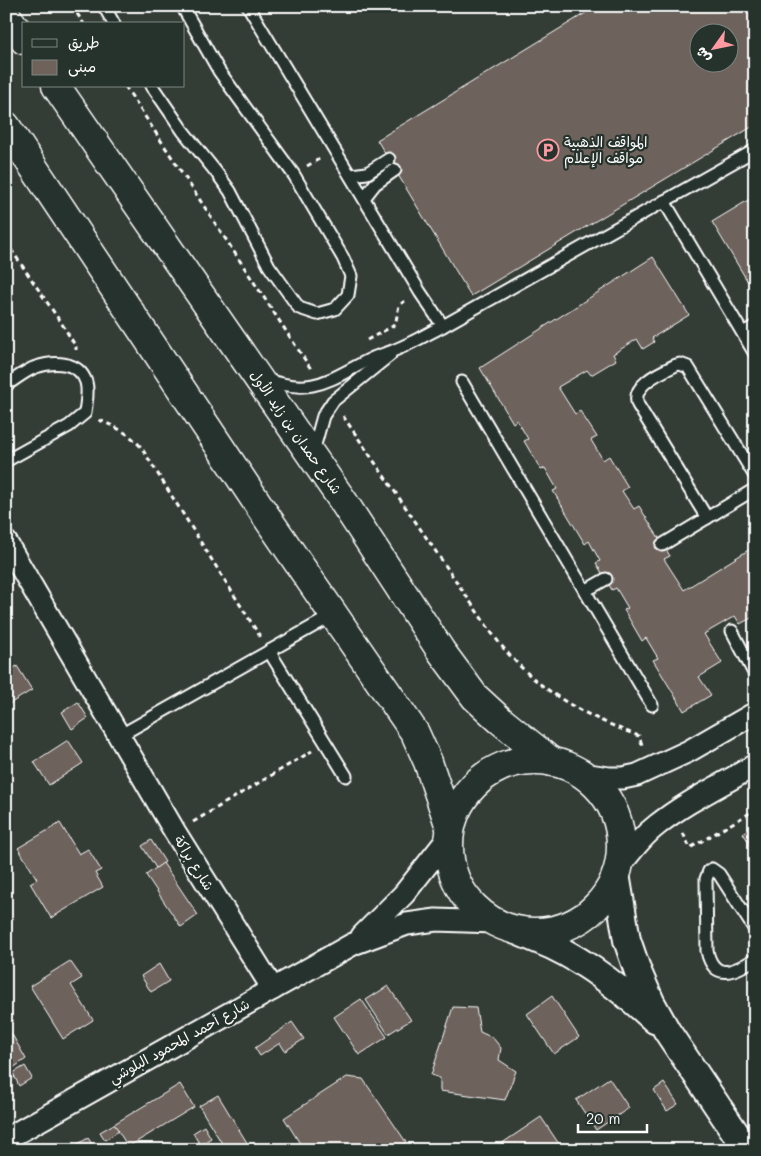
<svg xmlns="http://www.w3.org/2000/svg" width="761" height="1156" viewBox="0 0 761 1156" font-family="Mali,'Playpen Sans Arabic',sans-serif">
	<rect width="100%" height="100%" fill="#343c36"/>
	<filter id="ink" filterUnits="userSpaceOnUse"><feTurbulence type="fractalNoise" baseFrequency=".02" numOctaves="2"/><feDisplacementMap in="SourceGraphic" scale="10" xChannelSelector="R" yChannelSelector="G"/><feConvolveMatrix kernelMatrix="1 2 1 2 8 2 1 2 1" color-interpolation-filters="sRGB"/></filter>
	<g filter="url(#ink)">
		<g fill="#6e625b" stroke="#fff" fill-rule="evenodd">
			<path d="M597 6H755V125L471 296 377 140ZM698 32H728V62H698Z"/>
			<polygon points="755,196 755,278 748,282 712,222"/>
			<polygon points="653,257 689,315 652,338 654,342 643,349 637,339 613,354 616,360 591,375 587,370 558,387 575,414 580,411 597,437 591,440 603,460 609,456 628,487 622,491 634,509 639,506 670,556 664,559 684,590 755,546 755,616 740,624 735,616 704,634 722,663 699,677 711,695 684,711 653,660 658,658 646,638 642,641 624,610 628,608 616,588 612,590 596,563 600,561 589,541 585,544 553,491 557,489 545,468 541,470 524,441 528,439 517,420 513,423 480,368"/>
			<polygon points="17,666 32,690 6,706 6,672"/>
			<polygon points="78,702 88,718 72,729 62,712"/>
			<polygon points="68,740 83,763 49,785 34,762"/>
			<polygon points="60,823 79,854 88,849 101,870 95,873 103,887 51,918 30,883 37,879 18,848"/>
			<polygon points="755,826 755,852 743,833"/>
			<polygon points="151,840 165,862 156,868 142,846"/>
			<polygon points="163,863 198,915 181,927 146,875"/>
			<polygon points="70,961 82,978 71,985 93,1020 63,1039 30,986"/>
			<polygon points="159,964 169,981 151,992 141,976"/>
			<polygon points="388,986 411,1020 388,1034 366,1000"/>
			<polygon points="552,996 579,1037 554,1054 527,1014"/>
			<polygon points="361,999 387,1037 359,1055 334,1017"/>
			<polygon points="453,1007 476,1008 480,1032 493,1038 501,1048 499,1060 516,1071 505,1100 440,1091 440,1078 431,1075"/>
			<polygon points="292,1022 304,1039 285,1051 280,1043 260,1056 255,1048"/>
			<polygon points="6,1030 10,1031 26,1059 10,1070 15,1077 6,1082"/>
			<polygon points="25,1066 32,1078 19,1086 13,1073"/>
			<polygon points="347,1077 363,1079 406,1142 394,1150 365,1150 361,1144 352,1150 304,1150 284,1118"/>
			<polygon points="609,1078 629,1108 596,1130 576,1100"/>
			<polygon points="664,1083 678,1104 667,1111 654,1090"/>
			<polygon points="180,1084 194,1107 128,1147 114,1124"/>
			<polygon points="218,1095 249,1146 242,1150 226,1150 199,1106"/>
			<polygon points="541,1117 563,1150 492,1150"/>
			<polygon points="114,1124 119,1131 105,1140 100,1132"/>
			<polygon points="204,1126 211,1138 200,1145 193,1133"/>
			<polygon points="88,1138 94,1147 89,1150 68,1150"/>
		</g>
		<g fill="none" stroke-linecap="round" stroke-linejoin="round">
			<g stroke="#fff" stroke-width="15">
				<g id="service">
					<polyline points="104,6 114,24"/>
					<polyline points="248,6 420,292 443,326"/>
					<polyline points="152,86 183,131 216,172 230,191 269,266 299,308 317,314 335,309 348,295 351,276 343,258 294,175 219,71 182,6"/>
					<polyline points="351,175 367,173 389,159"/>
					<polyline points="364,198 375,184 395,170"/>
					<polyline points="664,201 755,354"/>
					<polyline points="743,333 755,326"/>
					<path d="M265 379C315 397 330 378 373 358 380 355 388 353 395 350 411 344 427 334 443 326L755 150"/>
					<polyline points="462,382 652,705"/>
					<path d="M6 385C16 379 26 370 36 367 54 361 79 361 86 382 89 392 86 403 85 413L69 426 6 461"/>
					<polyline points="313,452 323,416 333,401 390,355"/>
					<path d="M707 518 638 405C630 385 661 372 676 365L680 364 688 367 755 476"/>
					<polyline points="662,545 755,489"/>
					<polyline points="585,591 606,579"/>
					<polyline points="732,631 755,675"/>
					<polyline points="269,651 346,776"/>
					<polyline points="119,736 333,615"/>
					<path d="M755 930 719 874 712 869 709 871 706 879 707 951C714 983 736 971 755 959"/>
				</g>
			</g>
			<g stroke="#fff" stroke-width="25">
				<g id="minor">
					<polyline points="6,542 175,832 273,989"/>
					<polyline points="582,774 609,778 623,778 637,775 689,751 755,713"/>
					<path d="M618 868C630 853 641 837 657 825 687 801 722 785 755 765"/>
					<polyline points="362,936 404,894 449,837"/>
					<polyline points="6,1139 353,944 407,924 436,920 494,922"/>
				</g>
			</g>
			<g stroke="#fff" stroke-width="30">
				<g id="tertiary">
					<polyline points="616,874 627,940 638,972 651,1002 667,1031 747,1150"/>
					<path d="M509 928C523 934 538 940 552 946 590 964 624 992 655 1020"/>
				</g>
			</g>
			<g stroke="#fff" stroke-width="31">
				<g id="secondary">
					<polyline points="6,15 24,40"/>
					<polyline points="56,86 343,501 441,651 475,697 500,720 552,762"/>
					<polyline points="6,126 268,519 415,733 428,762 450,827"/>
					<circle cx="535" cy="846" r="86"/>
				</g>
			</g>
			<g stroke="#fff" stroke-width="3" stroke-dasharray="5 4" stroke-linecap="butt">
				<polyline points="72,6 84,24"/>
				<polyline points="125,86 311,369"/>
				<polyline points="307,166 321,158"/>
				<polyline points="6,242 64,327 76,347 76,350"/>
				<polyline points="367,340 393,326 396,321 399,305 405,301"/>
				<path d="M343 416 491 632C531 687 577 713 639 736L643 748"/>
				<path d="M99 420C116 427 129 433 141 447L261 638"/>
				<polyline points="193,822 312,751"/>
				<polyline points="683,833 690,848 755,810"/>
			</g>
			<use href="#service" stroke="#26332d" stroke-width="11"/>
			<use href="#minor" stroke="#26332d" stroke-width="21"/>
			<use href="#tertiary" stroke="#26332d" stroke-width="26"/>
			<use href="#secondary" stroke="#26332d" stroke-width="28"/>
		</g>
	</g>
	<defs>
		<g id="parking-ring" transform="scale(1.125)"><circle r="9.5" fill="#26332d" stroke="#ff9aa2" stroke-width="1.5"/><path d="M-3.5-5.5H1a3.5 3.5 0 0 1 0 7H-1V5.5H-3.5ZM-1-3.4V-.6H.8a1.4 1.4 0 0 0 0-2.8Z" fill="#ff9aa2"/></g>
	</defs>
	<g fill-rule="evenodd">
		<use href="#parking-ring" x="548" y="150"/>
	</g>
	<g text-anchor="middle" stroke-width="4.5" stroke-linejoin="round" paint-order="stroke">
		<g font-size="14" fill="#fff" stroke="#26332d" text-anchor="start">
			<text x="564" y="147">المواقف الذهبية<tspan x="564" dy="16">مواقف الإعلام</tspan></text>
		</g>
		<g font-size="14" fill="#fff" stroke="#26332d">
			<text transform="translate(296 432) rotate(55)" y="5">شارع حمدان بن زايد الأول</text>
			<text transform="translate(194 863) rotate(58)" y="5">شارع براكة</text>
			<text transform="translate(179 1041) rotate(-29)" y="5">شارع أحمد المحمود البلوشي</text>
		</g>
	</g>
	<rect width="761" height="1156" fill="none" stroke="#26332d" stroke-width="25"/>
	<rect x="12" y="12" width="736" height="1131" fill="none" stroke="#fff" stroke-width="2" filter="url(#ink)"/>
	<rect x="22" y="22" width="162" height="65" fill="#26332d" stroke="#7d8581"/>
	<rect x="32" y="39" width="25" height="8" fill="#26332d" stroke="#7d8581"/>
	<text x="68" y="48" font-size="15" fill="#ffffff">طريق</text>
	<rect x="32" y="60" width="25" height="15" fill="#6e625b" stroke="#7d8581"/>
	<text x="68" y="72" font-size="15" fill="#ffffff">مبنى</text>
	<g transform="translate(714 48) rotate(237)"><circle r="24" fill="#26332d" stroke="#7d8581"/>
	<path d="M0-4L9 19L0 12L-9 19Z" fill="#ff9aa2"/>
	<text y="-8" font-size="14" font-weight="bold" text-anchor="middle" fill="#ffffff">ش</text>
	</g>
	<path d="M578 1124v8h69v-8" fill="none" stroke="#ffffff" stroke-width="2.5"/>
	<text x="586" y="1124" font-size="15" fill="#ffffff" stroke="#26332d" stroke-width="4" paint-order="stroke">20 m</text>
</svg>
